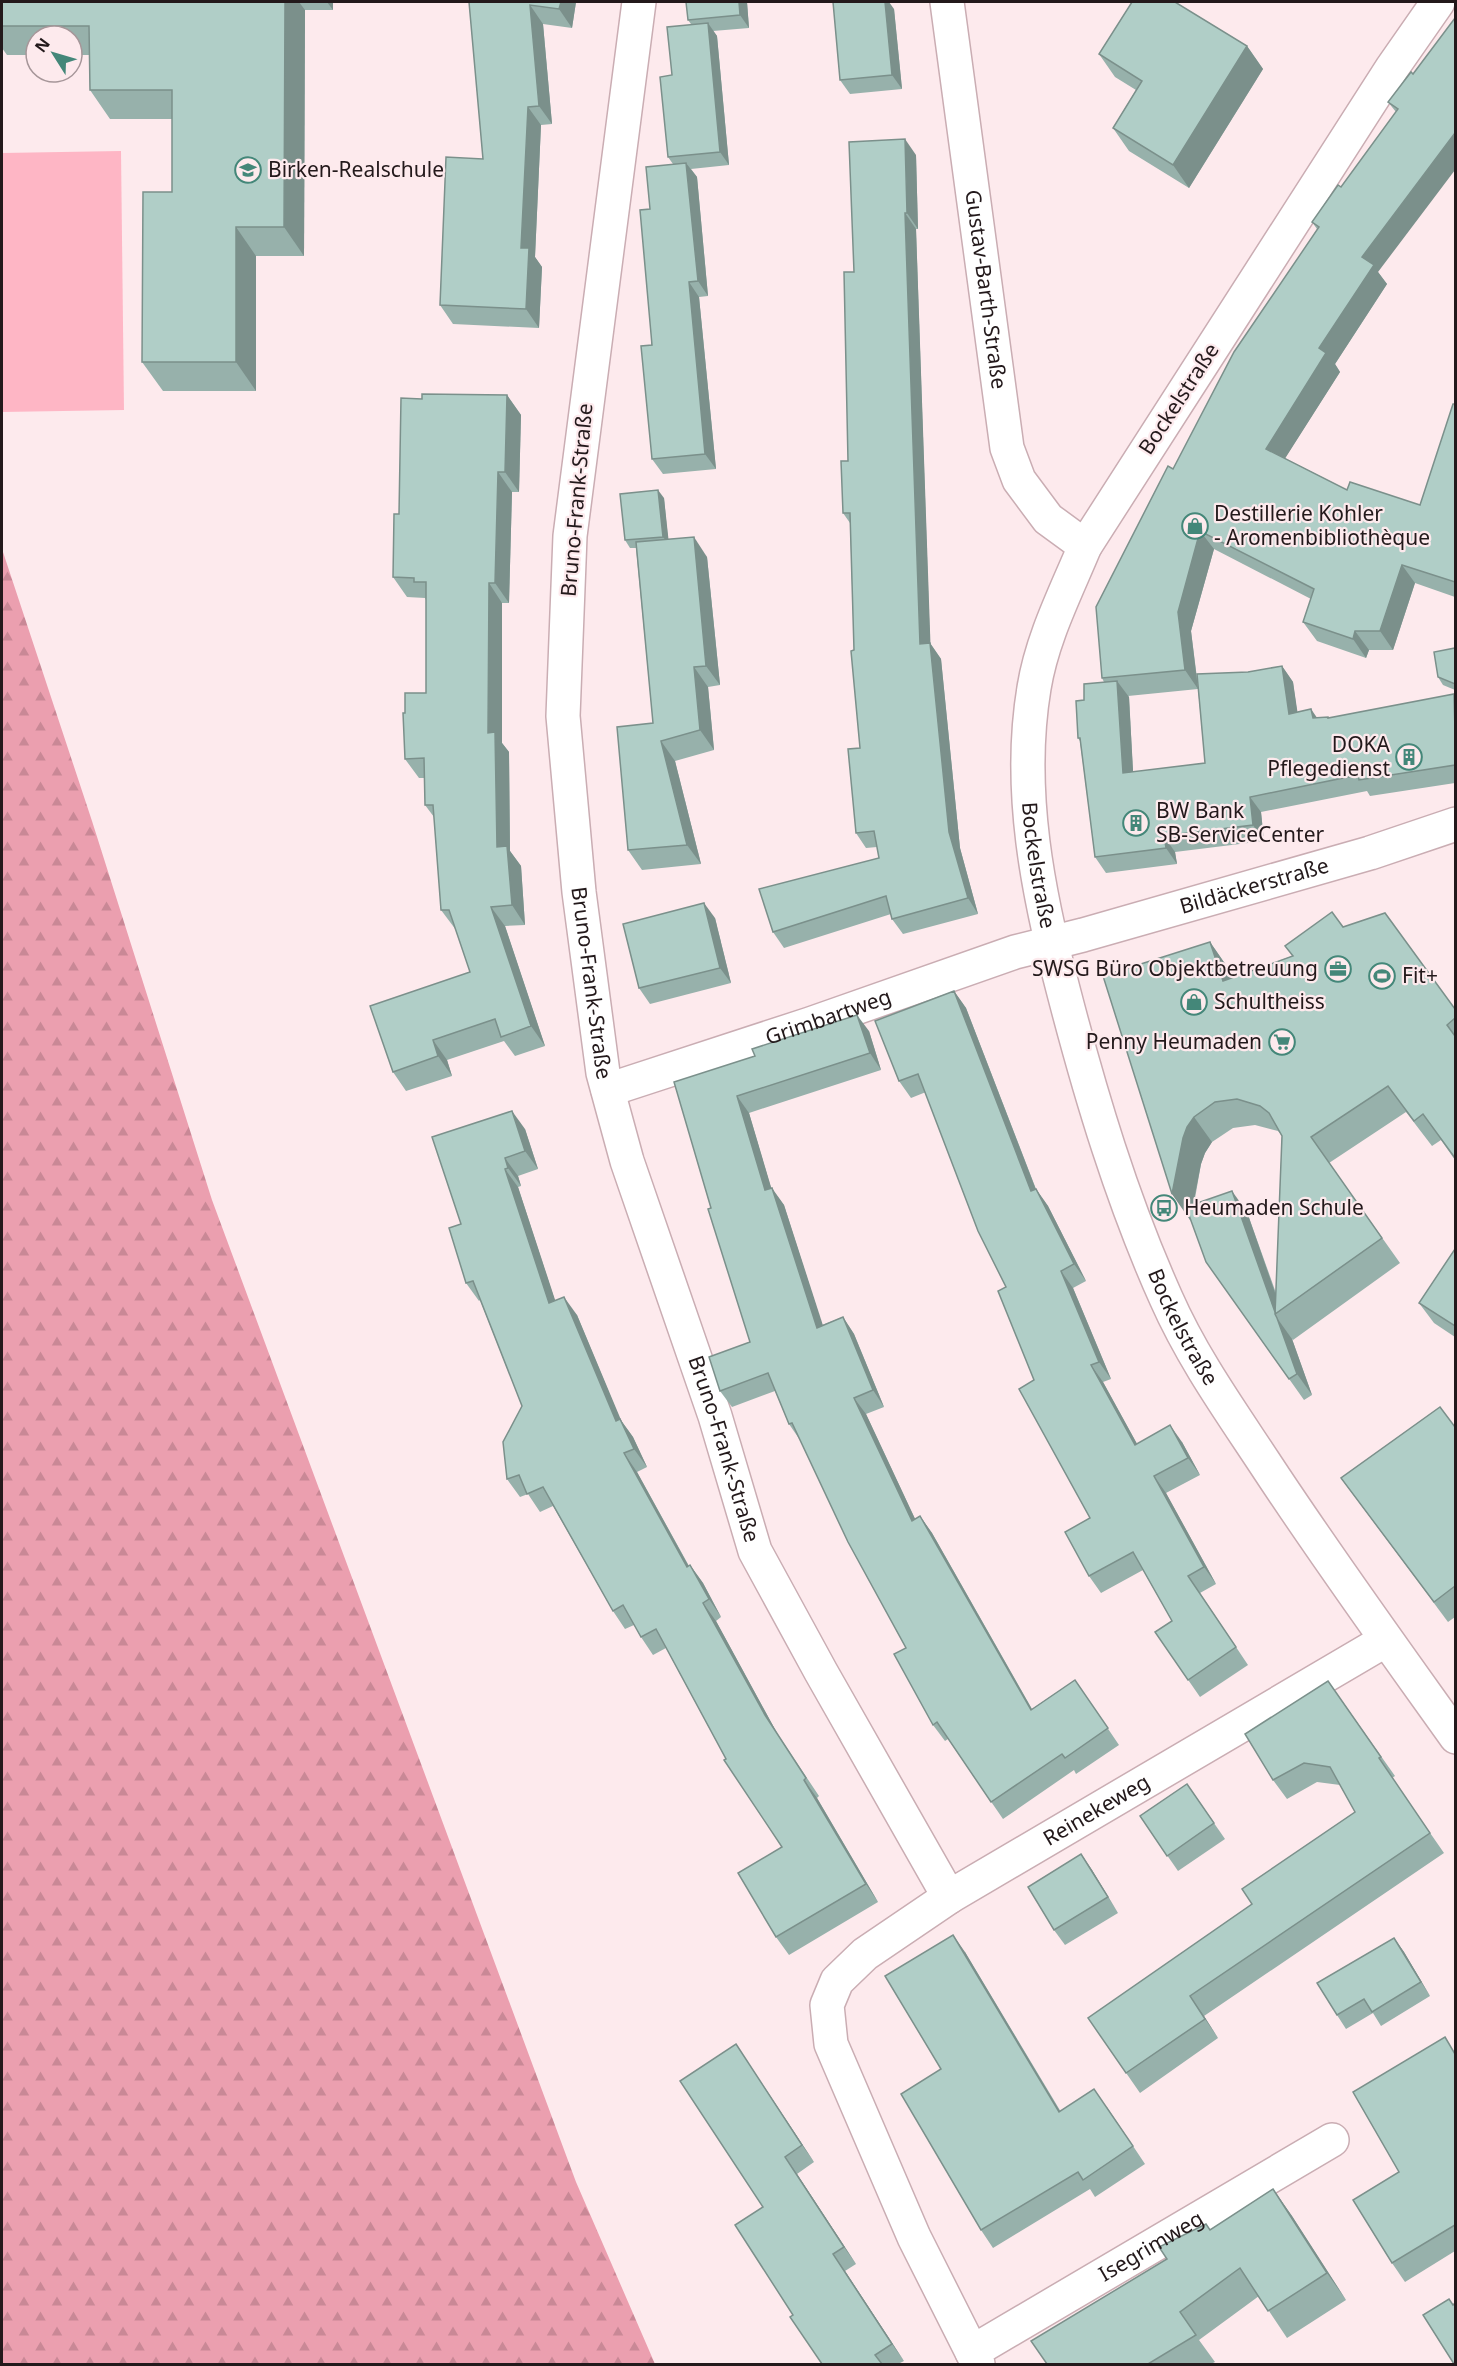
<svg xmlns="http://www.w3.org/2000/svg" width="1457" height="2366" viewBox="0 0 1457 2366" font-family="'Noto Sans',sans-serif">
	<defs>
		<pattern id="forest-firs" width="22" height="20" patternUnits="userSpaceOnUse" patternTransform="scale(1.5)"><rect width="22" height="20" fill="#eb9faf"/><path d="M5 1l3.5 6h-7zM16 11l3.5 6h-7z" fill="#c98896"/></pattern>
	</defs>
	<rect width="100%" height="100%" fill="#fdeaed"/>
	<polygon fill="url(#forest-firs)" points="2,549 92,821 212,1200 576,2182 655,2364 2,2364"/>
	<polygon fill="#feb6c5" points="121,151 124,410 2,412 2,153"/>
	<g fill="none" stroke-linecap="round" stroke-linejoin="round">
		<g stroke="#caadb3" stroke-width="36">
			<g id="minor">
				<path id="s1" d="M639 2 570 536 563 716 579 892 603 1073 627 1161 715 1416 755 1551 821 1672 949 1897"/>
				<path id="s2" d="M947 2 1007 448 1019 480 1048 519 1085 546"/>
				<path id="s3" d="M1438 2 1392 68 1085 546C1066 592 1042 638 1034 688 1017 790 1038 894 1064 993 1091 1097 1122 1200 1166 1298 1192 1357 1229 1409 1264 1462 1325 1555 1391 1646 1456 1737"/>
				<path id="s4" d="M608 1090 810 1024 1015 952 1083 935 1370 853 1456 824"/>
				<path id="s5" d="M972 2352 1332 2140"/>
				<path id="s6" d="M978 2364 914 2237 831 2044 827 2005 837 1981 865 1954 949 1897 1386 1640"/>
			</g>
		</g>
		<use href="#minor" stroke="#fff" stroke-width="33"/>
	</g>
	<g fill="#97b1ab" fill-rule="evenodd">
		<polygon points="2,2 333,2 333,10 305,10 304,256 256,256 256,391 163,391 142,362 172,192 172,119 110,119 90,90 89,55 72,55 72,36 36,36 36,55 7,55 2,48"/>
		<polygon points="469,2 576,2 572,28 543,24 552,124 541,125 535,257 542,267 539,328 453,324 440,305 483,159"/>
		<polygon points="747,2 749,28 713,31 717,36 729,165 691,169 697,177 708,296 699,297 716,469 663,474 652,459 650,209 673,164 668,157 672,75 691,24 688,20"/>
		<polygon points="894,9 902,89 850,94 840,80"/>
		<polygon points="1247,46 1263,69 1189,188 1129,151 1113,128 1136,90 1115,77 1099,54"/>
		<path d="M1411 72 1378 272 1387 284 1335 364 1340 372 1285 458 1347 490 1420 505 1455 404V597L1415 583 1393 650H1369L1366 658 1317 641 1303 622 1311 599 1214 549 1191 631 1198 686 1248 672 1282 666 1293 682 1297 712 1317 718 1328 717 1329 718 1455 696V783L1370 796 1367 791 1261 812 1264 841 1175 852 1177 864 1106 873 1095 857 1080 741 1078 738 1084 700 1104 682 1102 678 1173 469 1317 229 1312 222 1341 187 1396 112 1388 102ZM1198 689 1205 763 1133 772 1129 697 1128 696Z"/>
		<polygon points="916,155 918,229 916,229 930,643 941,659 960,848 978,914 903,934 892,919 891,914 784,948 773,932 879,858 877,847 866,848 856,833 860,748 854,650 850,523 843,513 848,461"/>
		<polygon points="507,395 521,415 519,492 512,492 509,603 502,603 502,743 509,752 510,851 521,866 525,925 505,926 545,1046 515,1056 504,1041 447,1060 452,1076 406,1091 393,1072 470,972 456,930 441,910 434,817 425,805 425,778 419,778 405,759 405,713 426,693 426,600 425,598 407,597 393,577 399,514 422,399"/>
		<polygon points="664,498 668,539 707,557 720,685 708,687 714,750 675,761 701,864 642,870 628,850 653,723 636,548 630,548 625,540"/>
		<polygon points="1455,648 1455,690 1443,685 1438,677"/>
		<polygon points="715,918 731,983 650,1004 639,988"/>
		<path d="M1343 927 1455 1009V1160L1441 1140 1432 1146 1406 1112 1329 1163 1400 1263 1293 1340 1292 1339 1312 1395 1304 1400 1206 1262 1191 1219 1172 1194 1210 942 1228 968 1232 978 1292 956ZM1255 1125 1278 1131 1282 1136 1276 1293 1247 1212 1194 1204 1201 1164 1205 1153 1212 1142 1233 1128Z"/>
		<polygon points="954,991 966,1008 1036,1189 1048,1206 1086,1281 1073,1288 1111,1379 1103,1382 1137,1444 1182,1442 1200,1475 1166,1493 1216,1584 1200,1593 1248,1665 1200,1697 1155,1632 1172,1621 1143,1570 1101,1593 1089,1576 1090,1518 1006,1287 926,1092 911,1098 899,1081"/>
		<polygon points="869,1031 881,1070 749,1113 771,1188 784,1205 822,1325 843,1317 854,1334 884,1407 866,1414 915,1519 920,1516 932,1533 1032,1709 1075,1680 1119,1745 1076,1774 1074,1770 1003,1819 948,1739 945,1741 933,1725 906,1648 800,1440 789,1424 775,1391 732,1407 720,1391 750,1342 674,1082"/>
		<polygon points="525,1129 538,1169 518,1176 521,1186 518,1187 555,1301 577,1315 620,1419 633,1437 647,1467 637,1472 689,1566 690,1565 703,1583 721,1617 716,1621 777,1733 819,1796 817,1798 878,1902 789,1955 776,1937 782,1847 726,1759 666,1648 653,1655 641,1637 634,1625 625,1629 613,1611 553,1506 540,1512 528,1494 520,1497 507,1479 522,1406 480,1300 479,1301 466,1283 461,1224"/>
		<polygon points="1455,1249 1455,1337 1434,1323 1419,1303"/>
		<polygon points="1455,1427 1455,1617 1448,1622 1341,1478"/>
		<polygon points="1328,1681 1395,1776 1392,1778 1444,1853 1204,2016 1218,2038 1140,2093 1088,2018 1252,1904 1355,1812 1340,1785 1317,1782 1287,1799 1273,1780"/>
		<polygon points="1187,1784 1225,1839 1178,1871 1140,1816"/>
		<polygon points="1081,1854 1092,1870 1118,1913 1065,1945 1054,1930"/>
		<polygon points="1394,1938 1404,1952 1430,1996 1381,2026 1373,2013 1346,2029 1337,2015"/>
		<polygon points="965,1952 1061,2112 1107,2107 1145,2164 1095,2197 1090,2189 993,2248 981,2230 941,2069"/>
		<polygon points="1455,2052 1455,2251 1405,2282 1392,2263 1399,2172"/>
		<polygon points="747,2061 814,2162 797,2174 856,2264 845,2271 904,2361 898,2364 822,2364 793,2315 763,2207"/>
		<polygon points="1273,2189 1292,2216 1346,2300 1287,2338 1259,2296 1199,2340 1215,2362 1211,2364 1047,2364 1167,2259"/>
	</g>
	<g fill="#7b908b">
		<polygon points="285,2 299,2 305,10 304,256 284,227"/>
		<polygon points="327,2 333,2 333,10"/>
		<polygon points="561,2 576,2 572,28 559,9"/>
		<polygon points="739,2 747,2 749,28 740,15"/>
		<polygon points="885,2 889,2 894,9 902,89 892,75"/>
		<polygon points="530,5 543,24 552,124 539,106"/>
		<polygon points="708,23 717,36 729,165 720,152"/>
		<polygon points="1247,46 1263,69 1189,188 1173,165"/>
		<polygon points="528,107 541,125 535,257 542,267 539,328 526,309 521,248"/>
		<polygon points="1455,133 1455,170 1378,272 1387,284 1335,364 1340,372 1279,468 1266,449 1319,348 1362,257"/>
		<polygon points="905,139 916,155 918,229 907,213"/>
		<polygon points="686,163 697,177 708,296 698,281"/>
		<polygon points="905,213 916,229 931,659 920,644"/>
		<polygon points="236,227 256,256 256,391 236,362"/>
		<polygon points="689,282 699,297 716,469 705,454"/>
		<polygon points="507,395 521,415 519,492 505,472"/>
		<polygon points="498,472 512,492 509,603 495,583"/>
		<polygon points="658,490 664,498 669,544 663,537"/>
		<polygon points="1200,531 1214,549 1191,631 1198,689 1185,670 1178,612"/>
		<polygon points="694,537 707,557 720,685 706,666"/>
		<polygon points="1402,565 1415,583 1393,650 1380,631"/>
		<polygon points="489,583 502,603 502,743 509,752 510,851 521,866 525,925 512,905 497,847 488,733"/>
		<polygon points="1355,631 1369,650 1366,658 1353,639"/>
		<polygon points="930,643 941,659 960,848 978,914 968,898 949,832"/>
		<polygon points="1282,666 1293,682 1300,729 1289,714"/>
		<polygon points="694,667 708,687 714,750 700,730"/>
		<polygon points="1117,681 1129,697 1134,789 1123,773"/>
		<polygon points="1454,694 1455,696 1455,731"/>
		<polygon points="1311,709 1322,725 1313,718"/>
		<polygon points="661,741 675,761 701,864 687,845"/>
		<polygon points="1250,797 1261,812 1264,841 1253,825"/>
		<polygon points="1164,836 1175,852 1177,864 1166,848"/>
		<polygon points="704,903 715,918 731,983 720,968"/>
		<polygon points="491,907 505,926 545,1046 531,1026"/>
		<polygon points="1210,942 1228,968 1241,1007 1223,981"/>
		<polygon points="954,991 966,1008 1043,1208 1031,1191"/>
		<polygon points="857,1015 869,1031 881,1070 870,1053"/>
		<polygon points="433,1040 447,1060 452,1076 438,1056"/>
		<polygon points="737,1096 749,1113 777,1207 765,1190"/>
		<polygon points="512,1111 525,1129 538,1169 525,1151"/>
		<polygon points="1194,1117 1212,1142 1205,1153 1201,1164 1190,1220 1172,1194 1183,1138 1187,1127"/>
		<polygon points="505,1158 518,1176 521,1186 508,1168"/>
		<polygon points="505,1169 518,1187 562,1321 549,1303"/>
		<polygon points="772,1188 784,1205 829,1344 817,1328"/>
		<polygon points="1036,1189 1048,1206 1086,1281 1074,1264"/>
		<polygon points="1232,1191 1247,1212 1281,1310 1276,1314"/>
		<polygon points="1061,1271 1073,1288 1111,1379 1099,1362"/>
		<polygon points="564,1297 577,1315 629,1439 616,1421"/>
		<polygon points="843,1317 854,1334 884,1407 873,1390"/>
		<polygon points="1277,1318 1292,1339 1312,1395 1297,1374"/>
		<polygon points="1091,1365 1103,1382 1147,1462 1135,1445"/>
		<polygon points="854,1398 866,1414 924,1538 912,1521"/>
		<polygon points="620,1419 633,1437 647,1467 634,1449"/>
		<polygon points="1170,1425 1182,1442 1200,1475 1188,1458"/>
		<polygon points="624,1453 637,1472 699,1585 687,1567"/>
		<polygon points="1154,1476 1166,1493 1216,1584 1204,1567"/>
		<polygon points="920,1516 932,1533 1042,1727 1031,1710"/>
		<polygon points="690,1565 703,1583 721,1617 709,1599"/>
		<polygon points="703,1603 716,1621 777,1733 819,1796 765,1715"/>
		<polygon points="804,1780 817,1798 878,1902 866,1884"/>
		<polygon points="1081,1854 1092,1870 1118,1913 1108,1897"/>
		<polygon points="953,1935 965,1952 1071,2130 1059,2112"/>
		<polygon points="1394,1938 1404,1952 1430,1996 1421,1982"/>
		<polygon points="1190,1996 1204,2016 1218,2038 1205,2019"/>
		<polygon points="736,2044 747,2061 814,2162 802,2145"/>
		<polygon points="785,2157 797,2174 856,2264 844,2247"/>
		<polygon points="1273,2189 1292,2216 1346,2300 1327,2273"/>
		<polygon points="833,2254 845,2271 904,2361 892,2344"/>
	</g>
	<g fill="#b0cec7" stroke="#7b908b" stroke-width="1.5">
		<polygon points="2,2 285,2 284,227 236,227 236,362 142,362 143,192 172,192 172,90 90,90 89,26 2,26"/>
		<polygon points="469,2 561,2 559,9 530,5 539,106 528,107 521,248 529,248 526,309 440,305 446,157 483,159"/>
		<polygon points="686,2 739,2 740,15 688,20"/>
		<polygon points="833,2 885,2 892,75 840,80"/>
		<polygon points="1132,2 1175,2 1247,46 1173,165 1113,128 1142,81 1099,54"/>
		<polygon points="1455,18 1455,133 1362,257 1374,265 1319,348 1326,353 1266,449 1347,490 1350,482 1420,505 1453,404 1455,404 1455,582 1402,565 1380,631 1355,631 1353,639 1303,622 1314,589 1200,531 1178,612 1185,670 1102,678 1096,607 1168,466 1173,469 1234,352 1319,227 1312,222 1338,185 1341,187 1398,109 1388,102 1411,72 1413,74"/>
		<polygon points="708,23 720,152 668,157 660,77 672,75 667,27"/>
		<polygon points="905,139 907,213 905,213 920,644 930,643 949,832 968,898 892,919 886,896 773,932 759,889 879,858 874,831 856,833 848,749 860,748 851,651 854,650 850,513 843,513 841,461 848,461 844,272 854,272 849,142"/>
		<polygon points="686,163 698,281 689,282 705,454 652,459 641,346 652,345 640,210 650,209 646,167"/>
		<polygon points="422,394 507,395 505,472 498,472 495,583 489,583 488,733 495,732 497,847 507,846 512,905 491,907 531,1026 501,1037 495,1019 433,1040 438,1056 393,1072 370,1006 470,972 449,910 441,910 433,805 425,805 424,758 405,759 403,713 405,713 405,693 426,693 426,582 414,582 414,578 393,577 394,514 399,514 401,398 422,399"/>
		<polygon points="658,490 663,537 625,540 620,494"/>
		<polygon points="694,537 706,666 694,667 700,730 661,741 687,845 628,850 617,727 653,723 636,542"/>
		<polygon points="1455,648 1455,684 1438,677 1434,652"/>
		<polygon points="1282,666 1289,714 1311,709 1313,718 1328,717 1328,718 1454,694 1455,731 1455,765 1359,780 1358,775 1250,797 1253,825 1164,836 1166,848 1095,857 1080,738 1078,738 1076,701 1084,700 1084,684 1117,681 1123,773 1205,763 1197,674 1248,672"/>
		<polygon points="704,903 720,968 639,988 623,924"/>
		<polygon points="1332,912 1343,927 1385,913 1455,1009 1455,1018 1447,1025 1455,1036 1455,1158 1423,1114 1414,1121 1388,1086 1311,1137 1382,1238 1275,1314 1282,1136 1269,1113 1260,1106 1237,1099 1215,1102 1194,1117 1187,1127 1183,1138 1172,1194 1103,976 1210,942 1223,981 1293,956 1285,946"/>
		<polygon points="954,991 1031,1191 1036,1189 1074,1264 1061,1271 1099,1362 1091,1365 1135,1445 1170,1425 1188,1458 1154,1476 1204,1567 1188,1576 1236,1647 1188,1680 1155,1632 1172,1621 1133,1552 1089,1576 1065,1532 1090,1518 1019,1389 1034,1380 998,1291 1006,1287 978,1231 918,1074 899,1081 875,1021"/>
		<polygon points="857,1015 870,1053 737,1096 765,1190 772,1188 817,1328 843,1317 873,1390 854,1398 912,1521 920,1516 1031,1710 1075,1680 1108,1728 1065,1758 1062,1754 991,1802 937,1722 933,1725 894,1654 906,1648 848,1542 792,1423 789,1424 768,1373 720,1391 709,1357 750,1342 708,1209 711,1208 674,1082 755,1056 752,1049"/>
		<polygon points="512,1111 525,1151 505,1158 508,1168 505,1169 549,1303 564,1297 616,1421 620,1419 634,1449 624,1453 687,1567 690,1565 709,1599 703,1603 765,1715 806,1778 804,1780 866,1884 776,1937 738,1873 782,1847 724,1760 726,1759 656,1629 641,1637 623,1605 613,1611 543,1487 527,1494 519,1475 507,1479 503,1442 522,1406 473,1281 466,1283 449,1228 461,1224 432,1137"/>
		<polygon points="1232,1191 1275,1312 1275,1314 1277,1318 1297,1374 1289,1379 1206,1262 1186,1207"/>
		<polygon points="1455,1249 1455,1326 1419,1303"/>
		<polygon points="1440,1407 1455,1427 1455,1586 1434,1602 1341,1478"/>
		<polygon points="1328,1681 1381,1757 1379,1758 1430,1833 1190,1996 1205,2019 1126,2073 1088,2018 1252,1904 1242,1889 1355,1812 1330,1767 1304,1763 1273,1780 1245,1734"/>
		<polygon points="1187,1784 1214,1823 1167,1856 1140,1816"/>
		<polygon points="1081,1854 1108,1897 1054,1930 1028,1887"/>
		<polygon points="953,1935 1059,2112 1094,2089 1133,2146 1083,2180 1078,2172 981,2230 901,2094 941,2069 885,1976"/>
		<polygon points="1394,1938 1421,1982 1372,2012 1364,1999 1337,2015 1317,1983"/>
		<polygon points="1445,2037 1455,2054 1455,2225 1392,2263 1353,2200 1399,2172 1353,2092"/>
		<polygon points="736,2044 802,2145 785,2157 844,2247 833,2254 892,2344 875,2355 882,2364 822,2364 790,2317 793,2315 735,2225 763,2207 680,2081"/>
		<polygon points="1273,2189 1327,2273 1268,2311 1240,2268 1180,2312 1196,2335 1148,2364 1047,2364 1031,2341 1167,2259 1159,2247 1206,2224 1210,2230"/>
		<polygon points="1449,2299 1453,2305 1455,2303 1455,2364 1454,2364 1423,2315"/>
	</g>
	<defs>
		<g id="school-ring" transform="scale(1.35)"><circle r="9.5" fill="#fdeaed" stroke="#448779" stroke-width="1.5"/><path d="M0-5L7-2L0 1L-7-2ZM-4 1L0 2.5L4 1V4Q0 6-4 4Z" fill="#448779"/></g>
		<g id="shop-ring" transform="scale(1.35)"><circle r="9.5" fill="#fdeaed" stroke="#448779" stroke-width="1.5"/><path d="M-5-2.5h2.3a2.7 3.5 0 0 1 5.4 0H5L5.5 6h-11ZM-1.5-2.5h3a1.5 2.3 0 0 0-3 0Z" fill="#448779"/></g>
		<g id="building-ring" transform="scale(1.35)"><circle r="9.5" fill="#fdeaed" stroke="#448779" stroke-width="1.5"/><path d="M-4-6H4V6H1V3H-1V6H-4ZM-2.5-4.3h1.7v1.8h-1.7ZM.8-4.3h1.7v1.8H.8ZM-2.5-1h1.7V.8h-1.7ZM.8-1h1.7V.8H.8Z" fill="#448779"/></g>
		<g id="office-ring" transform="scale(1.35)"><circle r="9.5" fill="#fdeaed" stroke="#448779" stroke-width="1.5"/><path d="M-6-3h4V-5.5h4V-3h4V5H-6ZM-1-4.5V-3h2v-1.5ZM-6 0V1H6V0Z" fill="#448779"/></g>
		<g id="stadium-ring" transform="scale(1.35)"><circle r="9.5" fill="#fdeaed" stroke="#448779" stroke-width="1.5"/><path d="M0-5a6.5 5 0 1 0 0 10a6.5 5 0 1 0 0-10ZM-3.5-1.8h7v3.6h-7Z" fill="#448779"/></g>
		<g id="supermarket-ring" transform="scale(1.35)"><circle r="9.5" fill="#fdeaed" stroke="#448779" stroke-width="1.5"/><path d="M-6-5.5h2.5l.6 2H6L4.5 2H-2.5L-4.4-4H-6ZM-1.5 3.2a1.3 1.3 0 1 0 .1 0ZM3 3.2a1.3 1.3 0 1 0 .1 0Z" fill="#448779"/></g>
		<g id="bus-ring" transform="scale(1.35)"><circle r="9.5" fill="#fdeaed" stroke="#448779" stroke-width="1.5"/><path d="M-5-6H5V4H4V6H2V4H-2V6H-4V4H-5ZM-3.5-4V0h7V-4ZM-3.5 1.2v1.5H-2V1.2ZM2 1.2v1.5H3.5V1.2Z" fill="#448779"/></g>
	</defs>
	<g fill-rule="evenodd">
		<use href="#school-ring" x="248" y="170"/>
		<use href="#shop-ring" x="1195" y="526"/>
		<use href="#building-ring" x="1409" y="757"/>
		<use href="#building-ring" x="1136" y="823"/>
		<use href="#office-ring" x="1338" y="969"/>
		<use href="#stadium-ring" x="1382" y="976"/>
		<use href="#shop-ring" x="1194" y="1002"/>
		<use href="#supermarket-ring" x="1282" y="1042"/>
		<use href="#bus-ring" x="1164" y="1208"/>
	</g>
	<g text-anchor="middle" stroke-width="4.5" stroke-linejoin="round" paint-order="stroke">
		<g font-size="21" fill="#23191b" stroke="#fdeaed" text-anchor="start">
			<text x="268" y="177">Birken-Realschule</text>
			<text x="1214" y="521">Destillerie Kohler<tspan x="1214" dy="24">- Aromenbibliothèque</tspan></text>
			<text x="1390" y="752" text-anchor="end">DOKA<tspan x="1390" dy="24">Pflegedienst</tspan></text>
			<text x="1156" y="818">BW Bank<tspan x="1156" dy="24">SB-ServiceCenter</tspan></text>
			<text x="1318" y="976" text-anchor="end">SWSG Büro Objektbetreuung</text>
			<text x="1402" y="983">Fit+</text>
			<text x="1214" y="1009">Schultheiss</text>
			<text x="1262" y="1049" text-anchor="end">Penny Heumaden</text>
			<text x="1184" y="1215">Heumaden Schule</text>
		</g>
		<g font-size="21" fill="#23191b" stroke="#fdeaed">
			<text dy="7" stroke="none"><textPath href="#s2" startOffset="290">Gustav-Barth-Straße</textPath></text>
			<text transform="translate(1179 399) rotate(-57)" y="7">Bockelstraße</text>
			<text transform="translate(577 500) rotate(-85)" y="7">Bruno-Frank-Straße</text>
			<text dy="7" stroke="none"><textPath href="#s3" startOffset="978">Bockelstraße</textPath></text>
			<text dy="7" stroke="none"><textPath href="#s4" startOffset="678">Bildäckerstraße</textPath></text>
			<text dy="7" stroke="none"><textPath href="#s1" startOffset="987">Bruno-Frank-Straße</textPath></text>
			<text dy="7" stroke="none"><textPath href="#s4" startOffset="232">Grimbartweg</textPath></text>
			<text dy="7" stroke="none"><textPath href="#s3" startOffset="1464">Bockelstraße</textPath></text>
			<text dy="7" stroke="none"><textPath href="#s1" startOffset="1473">Bruno-Frank-Straße</textPath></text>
			<text dy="7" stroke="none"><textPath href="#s6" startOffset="729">Reinekeweg</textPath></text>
			<text dy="7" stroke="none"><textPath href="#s5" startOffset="208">Isegrimweg</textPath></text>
		</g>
	</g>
	<rect width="1457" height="2366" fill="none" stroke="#23191b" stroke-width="6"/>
	<g transform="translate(54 54) rotate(307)"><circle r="28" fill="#fdeaed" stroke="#a69699" stroke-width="1.5"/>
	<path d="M0-4.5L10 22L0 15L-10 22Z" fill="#448779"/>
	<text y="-9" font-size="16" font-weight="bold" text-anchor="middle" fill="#23191b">N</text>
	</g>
</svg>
